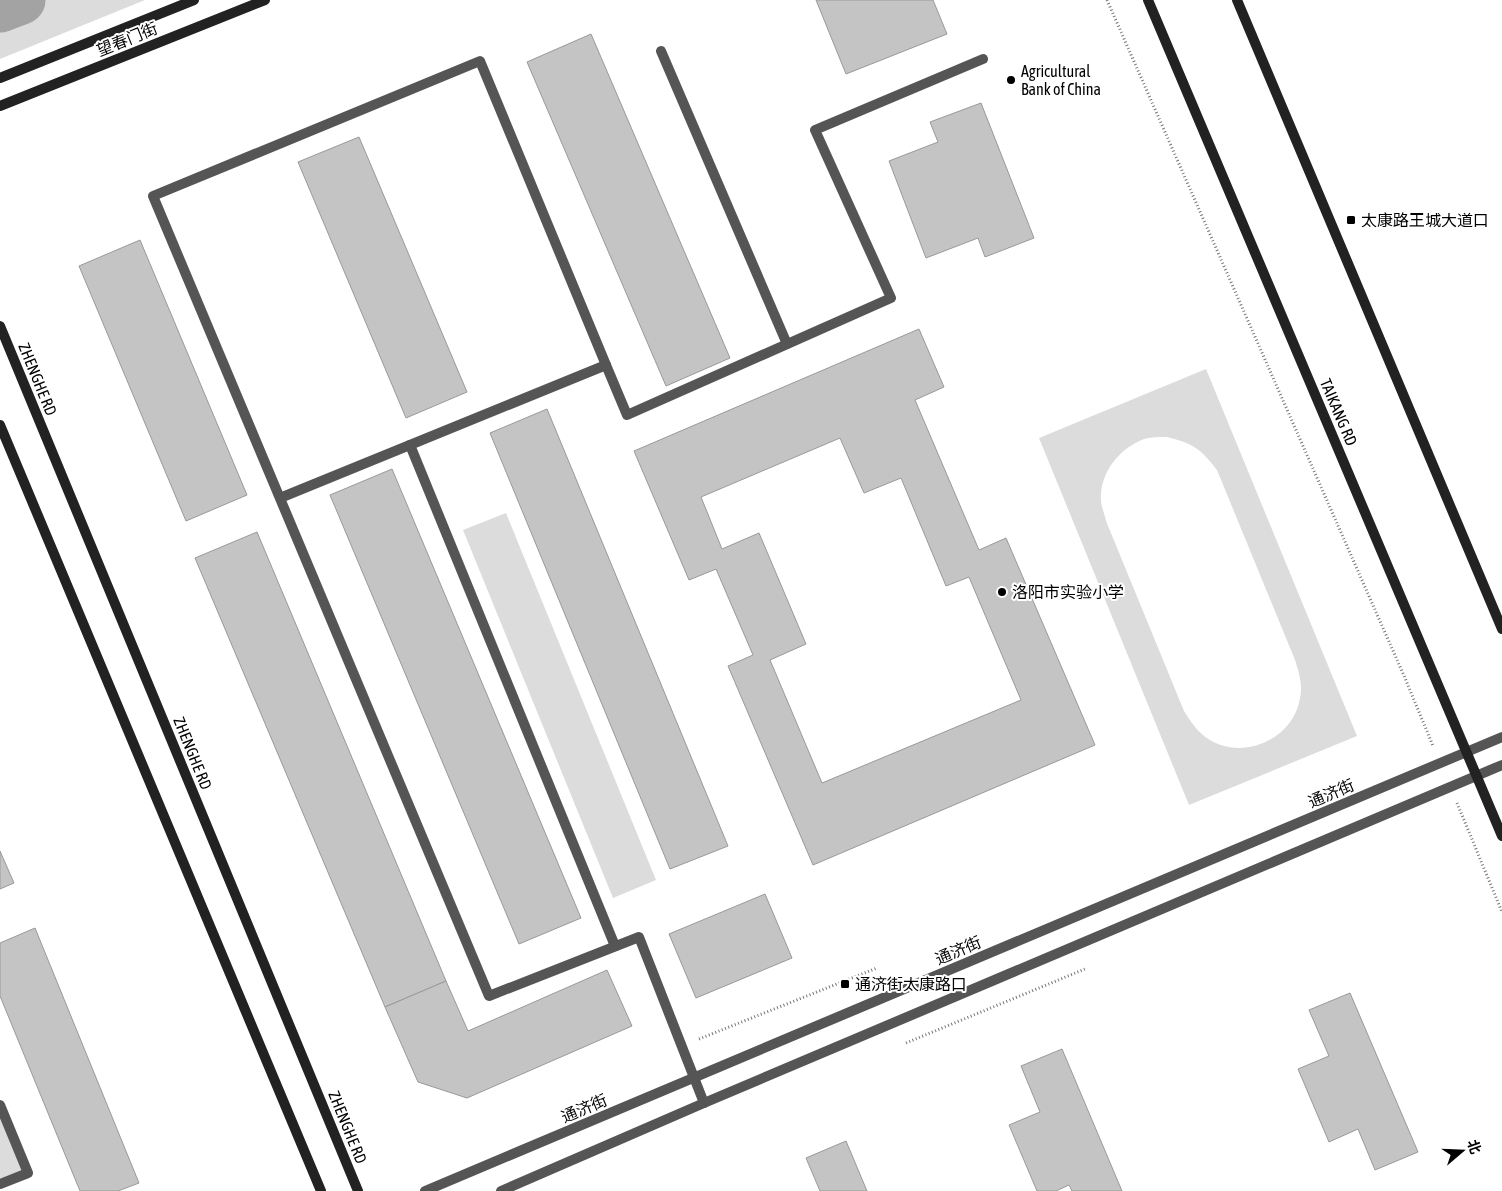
<svg xmlns="http://www.w3.org/2000/svg" width="1502" height="1191" viewBox="0 0 1502 1191" font-family="'Asap Condensed','Noto Sans SC',sans-serif">
	<rect width="100%" height="100%" fill="#fff"/>
	<g fill="#dcdcdc" fill-rule="evenodd">
		<polygon points="0,0 145,0 0,59"/>
		<path d="M1206 369 1357 736 1189 805 1039 438ZM1167 437C1194 444 1200 448 1217 470L1295 660C1299 673 1303 685 1300 698 1294 738 1245 761 1210 740 1198 733 1191 722 1184 711L1106 521C1105 515 1102 509 1101 502 1099 474 1118 449 1144 439 1151 437 1160 437 1167 437Z"/>
		<polygon points="506,513 656,880 613,898 463,530"/>
		<polygon points="0,1105 28,1173 0,1184"/>
	</g>
	<g fill="none" stroke-linecap="round" stroke-linejoin="round">
		<polyline stroke="#a3a3a3" stroke-width="49" points="0,8 21,0"/>
	</g>
	<g fill="#c4c4c4" stroke="#999" fill-rule="evenodd">
		<polygon points="816,0 933,0 947,34 846,74"/>
		<polygon points="591,34 730,358 666,386 527,62"/>
		<polygon points="981,103 1034,238 985,257 978,238 926,258 889,161 938,142 930,122"/>
		<polygon points="359,137 467,392 406,418 298,162"/>
		<polygon points="140,240 247,495 186,521 79,266"/>
		<path d="M919 329 944 387 915 400 979 550 1006 538 1095 745 813 865 728 666 753 655 716 569 689 580 634 451ZM840 438 864 493 901 478 946 586 969 577 1021 700 822 783 770 660 806 644 759 533 722 549 701 497Z"/>
		<polygon points="547,409 728,846 670,869 490,433"/>
		<polygon points="392,469 581,918 519,944 330,495"/>
		<polygon points="257,532 446,981 385,1007 195,558"/>
		<polygon points="0,851 14,883 0,889"/>
		<polygon points="765,894 792,958 696,998 669,934"/>
		<polygon points="35,928 139,1183 118,1191 80,1191 0,996 0,943"/>
		<polygon points="607,970 632,1026 467,1098 418,1082 385,1007 446,981 468,1031"/>
		<polygon points="1350,993 1418,1152 1375,1170 1358,1129 1329,1142 1298,1069 1329,1056 1309,1010"/>
		<polygon points="1062,1049 1122,1191 1072,1191 1069,1185 1056,1191 1037,1191 1009,1125 1040,1112 1021,1066"/>
		<polygon points="846,1141 867,1191 820,1191 806,1158"/>
	</g>
	<g fill="none" stroke-linecap="round" stroke-linejoin="round">
		<g stroke="#777" stroke-width="3" stroke-dasharray="1 2.5" stroke-linecap="butt">
			<polyline points="1107,0 1405,678 1433,746"/>
			<polyline points="1457,803 1502,912"/>
			<polyline points="699,1039 877,968"/>
			<polyline points="906,1043 1085,969"/>
		</g>
		<g stroke="#555" stroke-width="10">
			<polyline points="661,51 787,344"/>
			<polyline points="606,365 627,415 891,298 815,130 983,59"/>
			<polyline points="410,445 615,946"/>
			<polyline points="280,498 606,365 480,61 153,196 489,996 639,937 704,1103"/>
			<polyline points="0,1105 28,1173 0,1184"/>
		</g>
		<g stroke="#555" stroke-width="10">
			<polyline points="425,1191 1502,737"/>
			<polyline points="501,1191 704,1103 1502,765"/>
		</g>
		<g stroke="#222" stroke-width="10">
			<polyline points="1148,0 1502,836"/>
			<polyline points="1237,0 1502,629"/>
			<polyline points="0,78 194,0"/>
			<polyline points="0,106 265,0"/>
			<polyline points="0,326 358,1191"/>
			<polyline points="0,425 321,1191"/>
		</g>
	</g>
	<g fill="#000" stroke="#fff" stroke-width="2">
		<circle cx="1011" cy="80" r="5"/>
		<rect x="1346" y="215" width="10" height="10" rx="2.5"/>
		<circle cx="1002" cy="592" r="5"/>
		<rect x="840" y="979" width="10" height="10" rx="2.5"/>
	</g>
	<g text-anchor="middle" stroke-width="4" stroke-linejoin="round" paint-order="stroke">
		<g font-size="16" fill="#000" stroke="#fff">
			<text transform="translate(127 39) rotate(-22)" y="6">望春门街</text>
			<text transform="translate(38 379) rotate(68)" y="6">ZHENGHE RD</text>
			<text transform="translate(1339 412) rotate(67)" y="6">TAIKANG RD</text>
			<text transform="translate(193 753) rotate(68)" y="6">ZHENGHE RD</text>
			<text transform="translate(1331 793) rotate(-23)" y="6">通济街</text>
			<text transform="translate(958 950) rotate(-23)" y="6">通济街</text>
			<text transform="translate(584 1108) rotate(-23)" y="6">通济街</text>
			<text transform="translate(348 1127) rotate(68)" y="6">ZHENGHE RD</text>
		</g>
		<g font-size="16" fill="#000" stroke="#fff" text-anchor="start">
			<text x="1021" y="77">Agricultural<tspan x="1021" dy="18">Bank of China</tspan></text>
			<text x="1361" y="226">太康路王城大道口</text>
			<text x="1012" y="598">洛阳市实验小学</text>
			<text x="855" y="990">通济街太康路口</text>
		</g>
	</g>
	<g transform="translate(1462 1151) rotate(71)" stroke="#ffffff" stroke-width="4" paint-order="stroke">
	<path d="M0-4L9 19L0 12L-9 19Z" fill="#000000"/>
	<text y="-8" font-size="14" font-weight="bold" text-anchor="middle" fill="#000000">北</text>
	</g>
</svg>
